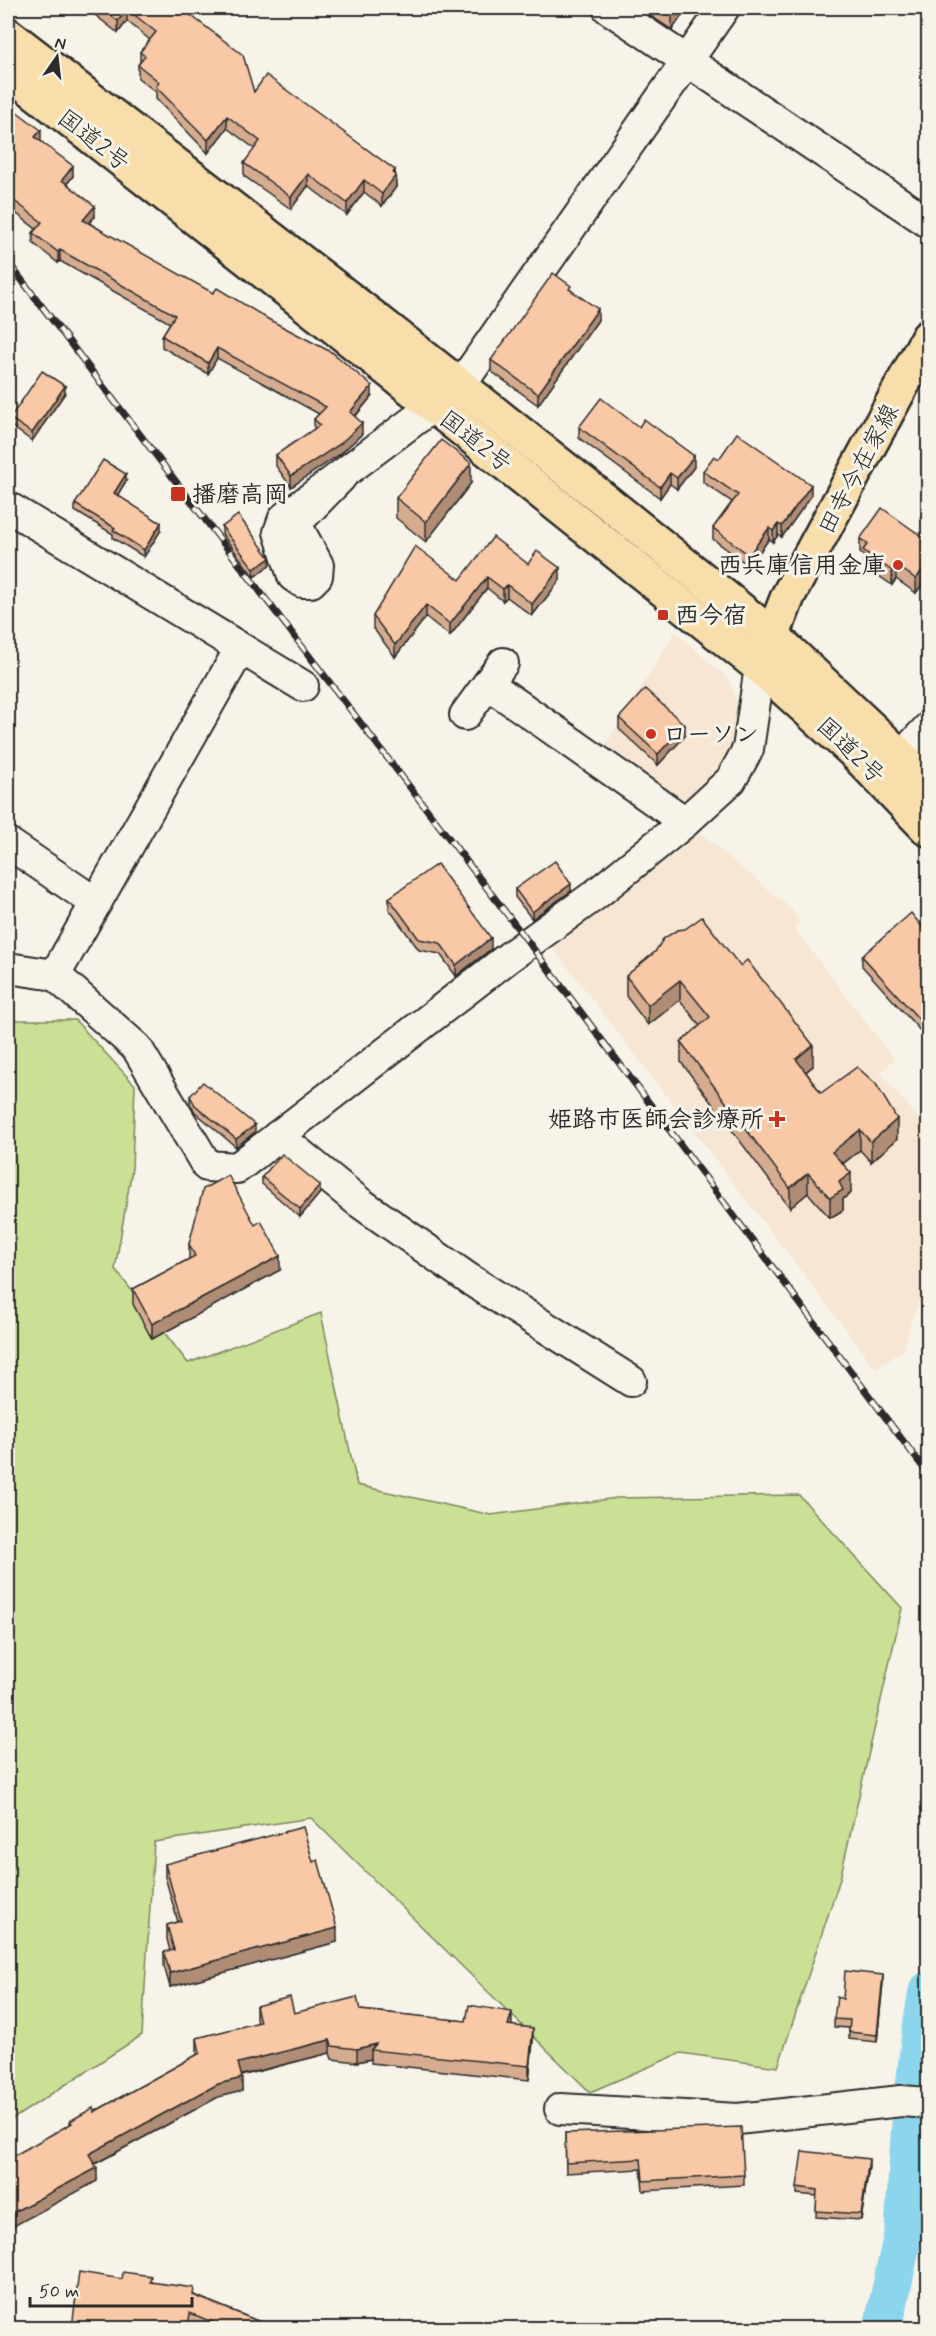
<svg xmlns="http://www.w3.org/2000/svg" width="936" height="2336" viewBox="0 0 936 2336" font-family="Mynerve,'Klee One',sans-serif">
	<rect width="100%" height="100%" fill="#f7f3e8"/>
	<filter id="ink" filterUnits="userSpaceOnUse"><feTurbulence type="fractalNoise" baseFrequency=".0167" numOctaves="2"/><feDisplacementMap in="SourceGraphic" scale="12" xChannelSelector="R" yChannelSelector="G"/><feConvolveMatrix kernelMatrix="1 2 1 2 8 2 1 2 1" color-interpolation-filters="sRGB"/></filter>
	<g filter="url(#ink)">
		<g fill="#f7e6d4">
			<polygon points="675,632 729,680 738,707 729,763 692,800 673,799 602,751"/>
			<polygon points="697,830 791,909 799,922 794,928 894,1059 881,1073 928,1130 928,1284 911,1321 904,1349 876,1369 550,944"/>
		</g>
		<polygon fill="#cae095" stroke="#7a8660" stroke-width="1.5" points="8,1020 75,1020 135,1085 132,1169 115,1269 188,1363 321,1313 357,1485 491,1515 617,1498 799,1495 902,1608 840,1879 778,2067 681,2053 590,2092 311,1818 154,1842 142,2035 8,2122"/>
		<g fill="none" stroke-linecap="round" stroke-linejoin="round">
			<polyline stroke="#8cd6ed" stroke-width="39" points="883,2328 904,2230 911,2123 921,2033 928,1991"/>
			<g stroke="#2b2b2b" stroke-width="34">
				<g id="minor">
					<polyline points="608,8 928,222"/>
					<polyline points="341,477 300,519 297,526 318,565 317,576 311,582 302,582 293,576 279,532 284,518 460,386 724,8"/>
					<polyline points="8,507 303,686"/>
					<polyline points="488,684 685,822"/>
					<polyline points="465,715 503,663"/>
					<polyline points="902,756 928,728"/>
					<polyline points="8,843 96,903"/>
					<polyline points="8,968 55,975 137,1048 207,1166 237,1168 509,957 595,895 685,822 731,780 748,749 760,667"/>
					<polyline points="55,975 240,649"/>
					<polyline points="278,1136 359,1202 469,1279 631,1381"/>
					<polyline points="560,2109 738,2119 901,2101 928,2103"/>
				</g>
			</g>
			<g stroke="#2b2b2b" stroke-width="38">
				<polyline id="major" points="763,660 788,596 928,337"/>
			</g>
			<g stroke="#2b2b2b" stroke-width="38">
				<g id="highway">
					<polyline points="8,35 387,328 607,502 772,635 928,782"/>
					<polyline points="8,71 338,330 760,667 854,752 928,829"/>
				</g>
			</g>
			<use href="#minor" stroke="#f7f3e8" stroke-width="30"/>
			<use href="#major" stroke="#f8deab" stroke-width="33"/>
			<use href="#highway" stroke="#f8deab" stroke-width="33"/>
			<g stroke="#2b2b2b" stroke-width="7">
				<polyline id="rail" points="8,262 529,943 928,1474"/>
			</g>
			<use href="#rail" stroke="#f7f3e8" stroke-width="4.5" stroke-dasharray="14" stroke-linecap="butt"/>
		</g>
		<g fill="#d5ac90" stroke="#2b2b2b" stroke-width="1.5">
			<polygon points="86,8 181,8 254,92 395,174 396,187 382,206 364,192 347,215 308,186 291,209 244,176 244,163 255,149 227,128 208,153 156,99 156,92 138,78 138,65 140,62 140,52 150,40 127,21 118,33"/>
			<polygon points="638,8 687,8 672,30"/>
			<polygon points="8,105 73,176 67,184 95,216 89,223 372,396 355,417 362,434 340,454 291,487 276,466 276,455 314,429 314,419 319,414 217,358 208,374 162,347 162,336 170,323 60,261 58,263 33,243 33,233 36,229 8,207"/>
			<polygon points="571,290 598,320 538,405 491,371 491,360"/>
			<polygon points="65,393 32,441 10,425 10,418"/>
			<polygon points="579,427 694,467 677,489 670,484 660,498 579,438"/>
			<polygon points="719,459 811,496 782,537 778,535 773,542 769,539 749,566 713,539 713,528 732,502 703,482 703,471"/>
			<polygon points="126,481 117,495 161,530 144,557 113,538 113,534 75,511 75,504"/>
			<polygon points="471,483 426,542 396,518 396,498"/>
			<polygon points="222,527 270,565 254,577 222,534"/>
			<polygon points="860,539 928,541 928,576 916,593 896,579 892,585 863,565 863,555 860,553"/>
			<polygon points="528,564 560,580 532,616 507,597 503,601 487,588 450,636 426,617 395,657 373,628 373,616 460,580"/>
			<polygon points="619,718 685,736 658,765 619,729"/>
			<polygon points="515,889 571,891 532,919 515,897"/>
			<polygon points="389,898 491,949 456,976 440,954 419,950 389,909"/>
			<polygon points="928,934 925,1036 862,966 862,956"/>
			<polygon points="655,952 813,1066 806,1072 821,1093 897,1139 871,1162 860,1150 843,1164 851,1193 843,1199 843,1210 830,1218 808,1193 790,1208 681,1062 681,1042 700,1026 680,1000 648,1025 626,996 626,976"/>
			<polygon points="190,1096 255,1132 236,1147 195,1112 190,1104"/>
			<polygon points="262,1177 320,1193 300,1217 262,1184"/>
			<polygon points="189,1244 280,1270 152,1339 133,1304 133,1289 189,1259"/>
			<polygon points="313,1862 337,1942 170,1987 164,1966 164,1952 170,1951 167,1939 167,1925 178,1922 165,1877 165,1864"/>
			<polygon points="883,1982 877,2042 849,2039 849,2028 834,2027 834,2019 843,1999"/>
			<polygon points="256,2006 294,2013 360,2010 512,2026 533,2041 529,2080 371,2063 371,2059 357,2062 332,2059 330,2053 241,2076 242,2091 218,2097 95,2164 97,2181 70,2124 70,2121 94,2112 197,2055 197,2038 257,2023 256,2019"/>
			<polygon points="565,2133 744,2175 744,2185 643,2191 641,2169 566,2173"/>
			<polygon points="869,2166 861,2220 816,2217 817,2196 797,2194 797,2187"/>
			<polygon points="151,2282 194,2295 275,2328 195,2328 190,2327 190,2328 72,2328"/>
		</g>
		<g fill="#ae8c75" stroke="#2b2b2b" stroke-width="1.5">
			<polygon points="674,8 687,8 672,30 672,10"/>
			<polygon points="127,9 127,21 118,33 118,21"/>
			<polygon points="227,116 227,128 208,153 208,140"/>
			<polygon points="41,130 41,141 35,137"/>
			<polygon points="73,166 73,176 62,190 62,180"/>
			<polygon points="395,170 396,187 382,206 382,194"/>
			<polygon points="308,174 308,186 291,209 291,197"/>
			<polygon points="364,180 364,192 347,215 347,203"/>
			<polygon points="95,206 95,216 83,230 83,220"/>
			<polygon points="60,250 60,261 58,263 58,252"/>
			<polygon points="598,309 598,320 538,405 538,394"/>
			<polygon points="217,348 217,358 208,374 208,363"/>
			<polygon points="65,386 65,393 32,441 32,433"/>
			<polygon points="372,386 372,396 350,422 350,412"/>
			<polygon points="362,423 362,434 340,454 291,487 291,476"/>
			<polygon points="694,456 694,467 677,489 677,478"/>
			<polygon points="471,463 471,483 426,542 426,522"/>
			<polygon points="670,473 670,484 660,498 660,487"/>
			<polygon points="126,474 126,481 114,501 114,493"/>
			<polygon points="811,485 811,496 782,537 782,526"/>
			<polygon points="161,523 161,530 144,557 144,550"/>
			<polygon points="778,524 778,535 773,542 773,531"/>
			<polygon points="769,528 769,539 749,566 749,555"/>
			<polygon points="270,558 270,565 254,577 254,569"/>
			<polygon points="928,562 928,576 916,593 916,579"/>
			<polygon points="896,565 896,579 892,585 892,571"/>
			<polygon points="560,568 560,580 532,616 532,604"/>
			<polygon points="487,577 487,588 450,636 450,624"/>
			<polygon points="507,585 507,597 503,601 503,589"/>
			<polygon points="426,605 426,617 395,657 395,645"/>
			<polygon points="685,725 685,736 658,765 658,754"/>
			<polygon points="571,884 571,891 532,919 532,912"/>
			<polygon points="491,938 491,949 456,976 456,965"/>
			<polygon points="680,980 680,1000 648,1025 648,1005"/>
			<polygon points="928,1023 928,1033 925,1036 925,1026"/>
			<polygon points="813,1045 813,1066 796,1079 796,1059"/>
			<polygon points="897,1119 897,1139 871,1162 871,1142"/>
			<polygon points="255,1125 255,1132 236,1147 236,1139"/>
			<polygon points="860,1130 860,1150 832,1172 832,1152"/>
			<polygon points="808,1173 808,1193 790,1208 790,1188"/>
			<polygon points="851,1173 851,1193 843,1199 843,1210 830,1218 830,1198 839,1182"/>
			<polygon points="320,1185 320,1193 300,1217 300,1209"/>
			<polygon points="280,1256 280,1270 152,1339 152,1324"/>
			<polygon points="337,1928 337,1942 170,1987 170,1973"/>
			<polygon points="883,1975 883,1982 877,2042 877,2035"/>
			<polygon points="512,2012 512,2025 508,2039 508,2025"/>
			<polygon points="533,2028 533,2041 529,2080 529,2066"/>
			<polygon points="330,2040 330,2053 238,2076 238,2063"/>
			<polygon points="376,2044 371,2050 371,2059 357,2062 357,2049"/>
			<polygon points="242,2078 242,2091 218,2097 89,2167 89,2154 218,2084"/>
			<polygon points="869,2159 869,2166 861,2220 861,2214"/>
			<polygon points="97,2168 97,2181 8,2229 8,2215"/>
		</g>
		<g fill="#f8c8a7" stroke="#2b2b2b" stroke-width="1.5">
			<polygon points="101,8 181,8 243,55 254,92 266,75 395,170 393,173 396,175 382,194 364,180 347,203 308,174 291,197 244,163 260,141 227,116 208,140 156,87 159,82 138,65 145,56 140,52 156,32 127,9 118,21"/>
			<polygon points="8,105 41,130 35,137 73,166 62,180 95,206 83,220 213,293 217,288 268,319 333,353 372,386 350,412 362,423 340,444 291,476 276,455 320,425 314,419 326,407 217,348 208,363 162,336 175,315 60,250 58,252 33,233 42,222 8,196"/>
			<polygon points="553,273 571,286 569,289 598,309 538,394 491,360"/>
			<polygon points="42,371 65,386 32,433 10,418"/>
			<polygon points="601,398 639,427 644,419 694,456 677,478 670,473 660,487 579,427"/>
			<polygon points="737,433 811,485 782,526 778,524 773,531 769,528 749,555 713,528 738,495 703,471 714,456 719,459"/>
			<polygon points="441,440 471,463 426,522 396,498"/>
			<polygon points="103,460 126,474 114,493 161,523 144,550 113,530 115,528 75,504"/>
			<polygon points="882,508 928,541 928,562 916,579 896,565 892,571 863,550 868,544 860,539"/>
			<polygon points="238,515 270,558 254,569 222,527"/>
			<polygon points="493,537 528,564 537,551 560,568 532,604 507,585 503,589 487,577 450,624 426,605 395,645 373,616 415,546 460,580"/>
			<polygon points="645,689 685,725 658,754 619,718"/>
			<polygon points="555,861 571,884 532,912 515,889"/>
			<polygon points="437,864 491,938 456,965 440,943 419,939 389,898"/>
			<polygon points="911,913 928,934 928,1023 925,1026 862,956"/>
			<polygon points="702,917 740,966 747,960 813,1045 796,1059 821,1093 857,1067 876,1084 897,1119 871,1142 860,1130 832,1152 851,1173 839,1182 843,1190 830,1198 808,1173 790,1188 681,1042 710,1017 680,980 648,1005 626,976 655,952 663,939 677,930 685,929"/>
			<polygon points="203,1082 255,1125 236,1139 195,1105 190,1096"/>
			<polygon points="282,1154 320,1185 300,1209 262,1177"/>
			<polygon points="228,1175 255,1225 261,1221 280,1256 152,1324 133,1289 195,1256 189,1244 203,1189"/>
			<polygon points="303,1827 313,1862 318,1860 337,1928 170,1973 164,1952 174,1950 167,1925 181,1921 165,1864"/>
			<polygon points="845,1971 883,1975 877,2035 849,2032 850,2020 834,2019 837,1997 843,1999"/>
			<polygon points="290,1997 294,2013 357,1997 360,2010 466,2021 469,2005 512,2012 508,2025 533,2028 529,2066 371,2050 376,2044 357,2049 332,2046 330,2040 238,2063 242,2078 218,2084 89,2154 97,2168 8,2215 8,2159 72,2123 70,2121 93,2108 94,2112 200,2053 197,2038 260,2022 256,2006"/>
			<polygon points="741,2127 744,2175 643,2181 641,2159 566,2163 565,2133"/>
			<polygon points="802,2151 869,2159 861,2214 816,2211 817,2190 797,2187"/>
			<polygon points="79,2272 122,2279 123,2272 151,2276 150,2282 194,2288 193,2295 275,2328 227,2328 190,2313 188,2328 72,2328"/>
		</g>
	</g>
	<g fill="#c8321e" stroke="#f7f3e8" stroke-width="2">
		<rect x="170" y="486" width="16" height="16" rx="3"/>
		<circle cx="898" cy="565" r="6"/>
		<rect x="657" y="609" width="12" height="12" rx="3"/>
		<circle cx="651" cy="734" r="6"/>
		<path d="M774 1110h6v6h6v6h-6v6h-6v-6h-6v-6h6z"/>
	</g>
	<g text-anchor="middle" stroke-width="6" stroke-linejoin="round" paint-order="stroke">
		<g font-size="24" fill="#2b2b2b" stroke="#f7f3e8">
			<text transform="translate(94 140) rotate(38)" y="8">国道2号</text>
			<text transform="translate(476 441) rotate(38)" y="8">国道2号</text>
			<text transform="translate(858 469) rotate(-62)" y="8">田寺今在家線</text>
			<text transform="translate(851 750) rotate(44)" y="8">国道2号</text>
		</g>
		<g font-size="24" font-weight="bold" fill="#2b2b2b" stroke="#f7f3e8" text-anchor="start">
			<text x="192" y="502">播磨高岡</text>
			<text x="886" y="573" text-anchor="end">西兵庫信用金庫</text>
			<text x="675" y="623">西今宿</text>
			<text x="663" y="742">ローソン</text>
			<text x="764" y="1127" text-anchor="end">姫路市医師会診療所</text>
		</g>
	</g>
	<rect width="936" height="2336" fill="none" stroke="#f7f3e8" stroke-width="30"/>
	<rect x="15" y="15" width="906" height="2306" fill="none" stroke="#2b2b2b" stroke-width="2" filter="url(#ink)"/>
	<g transform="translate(57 57) rotate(14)" stroke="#f7f3e8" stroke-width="4.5" paint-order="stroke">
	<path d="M0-4.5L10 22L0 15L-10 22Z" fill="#2b2b2b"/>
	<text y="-9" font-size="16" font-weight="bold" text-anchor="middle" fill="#2b2b2b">N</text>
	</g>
	<path d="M30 2297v9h162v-9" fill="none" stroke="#2b2b2b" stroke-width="3"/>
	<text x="39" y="2297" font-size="18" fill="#2b2b2b" stroke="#f7f3e8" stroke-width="4.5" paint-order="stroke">50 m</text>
</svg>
